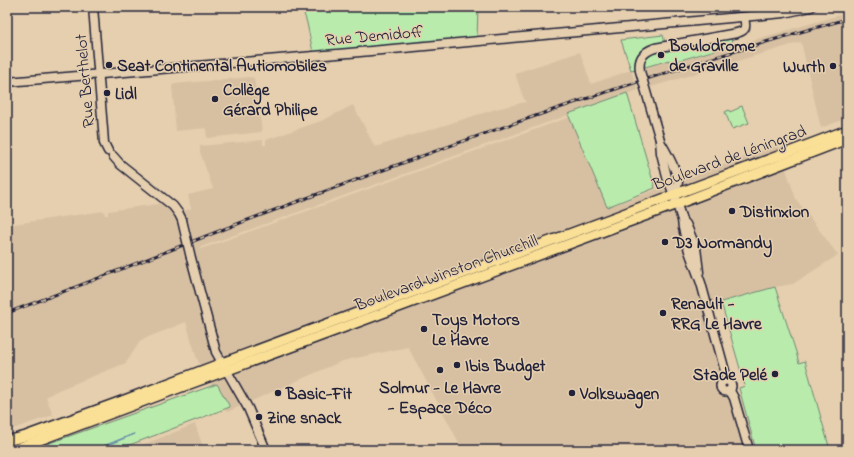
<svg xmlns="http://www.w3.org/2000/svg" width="854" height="457" viewBox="0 0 854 457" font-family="'Indie Flower',sans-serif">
	<rect width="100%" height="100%" fill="#e5cfae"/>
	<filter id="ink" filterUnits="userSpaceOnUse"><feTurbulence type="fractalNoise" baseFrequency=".025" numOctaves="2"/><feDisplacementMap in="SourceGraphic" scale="8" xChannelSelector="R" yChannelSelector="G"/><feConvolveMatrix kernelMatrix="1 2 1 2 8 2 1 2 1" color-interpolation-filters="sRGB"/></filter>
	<g filter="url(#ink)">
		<g fill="#d7c0a2">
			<polygon points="847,13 847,118 821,128 801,42 651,87 645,68 669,60 671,64"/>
			<polygon points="580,52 591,84 631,70 638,90 201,247 198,250 570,117 609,207 778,145 796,199 838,255 793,284 775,287 721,302 703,309 745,450 463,450 408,347 342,361 227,412 197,359 186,322 141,340 126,363 56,391 46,397 53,415 7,431 7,225 104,211 105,215 108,215 108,211 165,203 183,211 191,209 188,195 213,189 200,152 200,146 263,140 263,145 266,145 266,140 321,121 353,105 375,147 496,109 526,102 523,97 515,73"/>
			<polygon points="251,77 254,78 262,131 261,132 207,138 206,128 176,131 172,86 174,84"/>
			<polygon points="195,424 204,450 130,450"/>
		</g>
		<g fill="#b9ecac" stroke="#6e8774">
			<polygon points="302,7 478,7 477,39 313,52 307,23"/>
			<polygon points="663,35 667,51 731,39 733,45 670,63 669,60 645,67 631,70 621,40"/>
			<polygon points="627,93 655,188 607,207 568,114"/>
			<polygon points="742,106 749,123 732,129 725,112 729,110 730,112 739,108 739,107"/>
			<polygon points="775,287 796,352 799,363 805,361 830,450 756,450 739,388 745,386 721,302"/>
			<polygon points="217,384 230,407 116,450 30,450"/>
		</g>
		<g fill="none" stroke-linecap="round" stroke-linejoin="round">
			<polyline stroke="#6389a8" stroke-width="1.5" points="87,450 102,447 134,434"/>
			<g stroke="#22223b" stroke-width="11">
				<g id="secondary">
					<polyline points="93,7 103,129 104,143 108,151"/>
					<path d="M737 33C747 30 746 27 744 17"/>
					<polyline points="7,82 349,53 784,13 811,7"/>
					<polyline points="660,140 661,153 667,177 674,195 682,220 683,228 689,251 701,283 725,371 726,380"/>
					<path d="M661 143C667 153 677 170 678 182 678 186 675 191 674 195"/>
					<polyline points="113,156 120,164 173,206 179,214 182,220"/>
					<polyline points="686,224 696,248 699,272"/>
					<polyline points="191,258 216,352 248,408 266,450"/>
					<circle cx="726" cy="386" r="5.5"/>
					<polyline points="730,391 734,398 749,450"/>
				</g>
			</g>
			<g stroke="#22223b" stroke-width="12">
				<g id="primary">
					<path d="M7 441 26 436 122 401 214 366 623 214C696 186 772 159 847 130"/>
					<polyline points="13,450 187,385 307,341 693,198 847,139"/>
				</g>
			</g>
			<use href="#secondary" stroke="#e5cfae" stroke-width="8"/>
			<use href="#primary" stroke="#fadf96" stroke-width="9"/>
			<g stroke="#22223b" stroke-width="3">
				<path id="rail" d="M7 313C83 285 157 255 232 226 288 205 344 184 400 164 548 110 696 60 847 19"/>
			</g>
			<use href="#rail" stroke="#e5cfae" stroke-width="1.5" stroke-dasharray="4.5" stroke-linecap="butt"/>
			<g stroke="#22223b" stroke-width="11" stroke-linecap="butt">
				<g id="secondary-bridge">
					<path d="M660 140 640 71C638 59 643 52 655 48L737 33"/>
					<polyline points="182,220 191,258"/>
				</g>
			</g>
			<use href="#secondary-bridge" stroke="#e5cfae" stroke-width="8"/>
		</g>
	</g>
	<g fill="#22223b" stroke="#e5cfae" stroke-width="1.5">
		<circle cx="661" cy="55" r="4"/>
		<circle cx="109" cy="65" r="4"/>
		<circle cx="833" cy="66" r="4"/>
		<circle cx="107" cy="93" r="4"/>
		<circle cx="215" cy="99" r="4"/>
		<circle cx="732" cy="211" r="4"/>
		<circle cx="665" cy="242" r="4"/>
		<circle cx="663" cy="313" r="4"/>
		<circle cx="424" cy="329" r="4"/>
		<circle cx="457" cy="365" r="4"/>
		<circle cx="440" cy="370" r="4"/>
		<circle cx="775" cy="374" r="4"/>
		<circle cx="278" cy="393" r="4"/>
		<circle cx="572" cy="393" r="4"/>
		<circle cx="259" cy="417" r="4"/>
	</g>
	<g text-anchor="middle" stroke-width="3" stroke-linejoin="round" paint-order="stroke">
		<g font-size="17" fill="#22223b" stroke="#e5cfae">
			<text transform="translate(374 35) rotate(-5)" y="6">Rue Demidoff</text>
			<text transform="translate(84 81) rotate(-95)" y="6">Rue Berthelot</text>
			<text transform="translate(729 157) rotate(-20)" y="6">Boulevard de Léningrad</text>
			<text transform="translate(446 272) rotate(-20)" y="6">Boulevard Winston Churchill</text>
		</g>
		<g font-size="17" font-weight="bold" fill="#22223b" stroke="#e5cfae" text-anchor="start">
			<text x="669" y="51">Boulodrome<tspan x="669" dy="20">de Graville</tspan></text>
			<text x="117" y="71">Seat Continental Autiomobiles</text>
			<text x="825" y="72" text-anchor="end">Wurth</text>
			<text x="223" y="95">Collège<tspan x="223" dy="20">Gérard Philipe</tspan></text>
			<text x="115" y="99">Lidl</text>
			<text x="740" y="217">Distinxion</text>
			<text x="673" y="248">D3 Normandy</text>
			<text x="671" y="309">Renault -<tspan x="671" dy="20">RRG Le Havre</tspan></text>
			<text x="432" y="325">Toys Motors<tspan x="432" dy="20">Le Havre</tspan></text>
			<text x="465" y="371">Ibis Budget</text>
			<text x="767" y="380" text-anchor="end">Stade Pelé</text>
			<text x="440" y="393" text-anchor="middle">Solmur - Le Havre<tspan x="440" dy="20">- Espace Déco</tspan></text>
			<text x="286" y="399">Basic-Fit</text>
			<text x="580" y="399">Volkswagen</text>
			<text x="267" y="423">Zine snack</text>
		</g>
	</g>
	<rect width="854" height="457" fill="none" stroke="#e5cfae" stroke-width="24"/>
	<rect x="12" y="12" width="830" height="433" fill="none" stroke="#22223b" stroke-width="1.5" filter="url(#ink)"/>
</svg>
